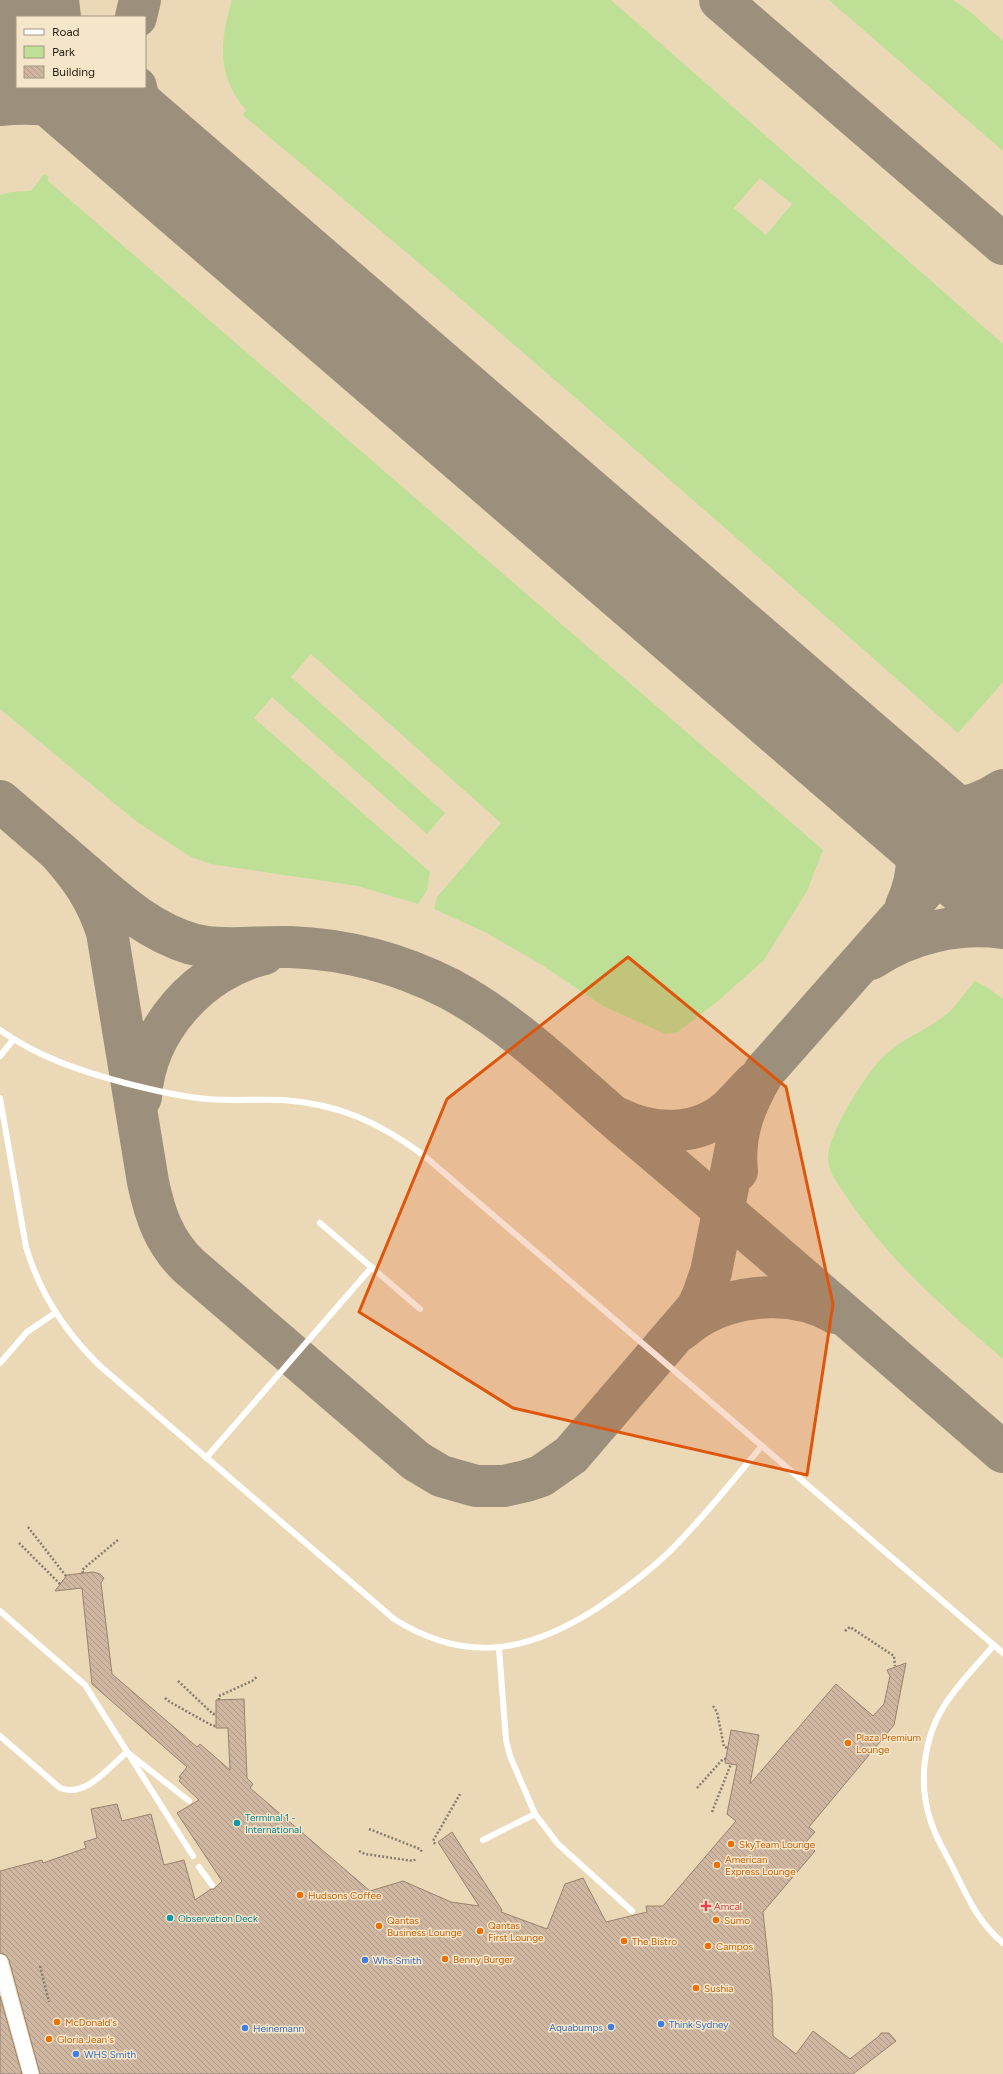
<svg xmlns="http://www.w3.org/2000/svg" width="1003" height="2074" viewBox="0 0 1003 2074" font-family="Figtree,sans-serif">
	<defs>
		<pattern id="building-back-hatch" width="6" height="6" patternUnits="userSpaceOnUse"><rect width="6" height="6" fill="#ceb6a1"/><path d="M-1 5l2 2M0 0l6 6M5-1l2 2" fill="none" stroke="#b19c8a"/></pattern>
	</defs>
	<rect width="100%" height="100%" fill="#f5e6ca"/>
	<path fill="#ebd8b7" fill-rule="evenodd" d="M0 0H1003V2074H0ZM17 17H145V87H17Z"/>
	<g fill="#bde096" fill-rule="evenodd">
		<path d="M232 0H611L1003 344V682L958 733C722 525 485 316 243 115L246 110C216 75 220 42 232 0ZM760 178 792 204 766 235 734 208Z"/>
		<polygon points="829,0 953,0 969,11 1003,41 1003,151"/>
		<polygon points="44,174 49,177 47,180 823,850 807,891 764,960 719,1000 678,1032 665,1034 603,1006 542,965 485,932 434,909 437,897 501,823 311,654 291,677 445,813 427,834 272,697 254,718 430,872 427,890 418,904 358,886 211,864 191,857 137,822 0,709 0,195 11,192 31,191"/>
		<path d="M975 981 988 988 1003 999V1359C946 1310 887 1259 846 1196 838 1184 828 1172 828 1158 829 1132 863 1079 880 1060 898 1041 922 1032 943 1017 955 1009 965 992 975 981Z"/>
	</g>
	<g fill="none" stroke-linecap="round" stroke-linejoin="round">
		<g stroke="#9c907c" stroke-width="42">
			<polyline points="58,0 60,17"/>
			<polyline points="720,0 1003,244"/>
			<polyline points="136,17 140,0"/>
			<polyline points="0,31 27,0"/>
			<path d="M136 87C147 142 175 171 216 206"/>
			<path d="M0 105C38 101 80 106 114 125 129 135 143 149 157 160"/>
			<path d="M865 772C876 782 888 790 898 801 923 830 921 874 906 906"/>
			<path d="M885 783C922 814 963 817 1003 790"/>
			<path d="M0 801C27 824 53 847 80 870 114 899 147 931 192 944 224 952 257 946 290 947 345 949 401 964 450 989 517 1025 571 1081 629 1130 755 1236 878 1344 1003 1452"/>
			<polyline points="951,843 959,847 1003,885"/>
			<path d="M58 851C81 877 96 898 107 932L148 1182C155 1215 164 1242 189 1266L416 1461 441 1476 476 1486H504L526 1481 541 1476 571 1455 697 1308 703 1295 711 1272 737 1142"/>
			<path d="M871 959C909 933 958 922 1003 928"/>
			<path d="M141 1097C145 1030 200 969 264 954"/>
			<path d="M620 1119C654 1136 698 1136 728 1110 737 1102 745 1092 754 1083"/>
			<path d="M737 1171C733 1134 745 1104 764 1072L900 918 1003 796"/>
			<path d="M681 1330C721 1294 788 1287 835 1313"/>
		</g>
		<g stroke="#9c907c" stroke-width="106">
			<polyline points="0,22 17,36"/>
			<polyline points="75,87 1003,888"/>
		</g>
	</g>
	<g fill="url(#building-back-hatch)" stroke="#99826e">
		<polygon points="93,1572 100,1574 104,1578 101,1583 112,1674 197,1747 200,1744 230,1770 228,1728 216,1728 216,1700 244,1699 247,1778 253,1784 250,1788 370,1891 403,1881 451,1902 479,1906 438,1842 452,1832 502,1910 501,1912 547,1929 565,1884 583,1878 606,1922 647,1912 646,1906 663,1906 736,1821 727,1814 737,1765 725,1763 731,1730 759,1735 750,1784 836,1684 873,1716 884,1704 890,1676 887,1670 906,1663 894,1725 809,1827 815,1832 806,1842 815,1851 763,1912 772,1995 773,2036 796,2054 813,2031 850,2059 879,2036 881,2033 889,2033 896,2041 853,2074 40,2074 9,1960 6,1955 0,1953 0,1871 42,1860 43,1863 86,1848 84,1842 97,1838 91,1809 117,1804 122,1821 151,1814 164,1865 184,1860 195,1900 211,1889 214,1889 222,1881 177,1813 199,1800 179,1781 181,1778 179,1777 187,1767 92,1684 82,1588 55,1591 67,1575"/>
		<polygon points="0,1996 22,2074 0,2074"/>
	</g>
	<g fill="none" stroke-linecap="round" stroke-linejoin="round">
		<g stroke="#877d6b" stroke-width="2.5" stroke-dasharray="2 2" stroke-linecap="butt">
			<polyline points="28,1527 66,1576"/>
			<polyline points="19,1543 60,1584"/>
			<polyline points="83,1573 82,1570 119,1539"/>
			<polyline points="845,1631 850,1627 894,1656 895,1666"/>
			<polyline points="178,1681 213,1714 216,1714"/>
			<polyline points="165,1698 170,1702 213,1726 216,1726"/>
			<polyline points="219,1700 219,1696 252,1681 258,1676"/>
			<polyline points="713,1706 717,1712 724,1747 728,1748"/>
			<polyline points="697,1788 723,1759 726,1759"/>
			<polyline points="712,1812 731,1764"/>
			<polyline points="369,1829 420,1849 422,1852"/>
			<polyline points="435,1844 433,1841 460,1794"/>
			<polyline points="359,1851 365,1854 413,1861 416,1859"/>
			<polyline points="40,1966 49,2002"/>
		</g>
		<g stroke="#fff" stroke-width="6">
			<path d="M0 1030C38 1057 80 1071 125 1083 152 1090 180 1097 208 1099 233 1101 258 1099 283 1100 339 1104 378 1122 422 1154L1003 1653"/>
			<polyline points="0,1056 13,1040"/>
			<path d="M0 1098 26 1247C40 1294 65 1332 100 1366L394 1619C467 1665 530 1652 599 1607 624 1590 647 1573 668 1553 702 1520 732 1481 762 1446"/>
			<polyline points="320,1223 420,1309"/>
			<polyline points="0,1363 27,1332 55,1313"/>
			<polyline points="206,1458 372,1267"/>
			<polyline points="0,1611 85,1685 193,1856"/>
			<path d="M994 1645C977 1665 958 1684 944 1706 923 1739 918 1785 931 1822 936 1838 945 1852 952 1866 967 1896 977 1921 1003 1943"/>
			<polyline points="499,1649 506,1740 510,1756 535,1814 558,1844 632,1911"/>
			<path d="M0 1736 60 1788C86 1798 109 1767 127 1752L189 1801"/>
			<polyline points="483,1840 535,1814"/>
			<polyline points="199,1867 212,1885"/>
		</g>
		<polyline stroke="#fff" stroke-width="15" points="0,1962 31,2074"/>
	</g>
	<path fill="#de560d" fill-opacity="0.2" stroke="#de560d" stroke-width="3" stroke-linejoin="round" d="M628 957 786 1087 833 1304 807 1475 513 1408 359 1312 447 1099Z"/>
	<g fill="#e8710a" stroke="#f5e6ca" stroke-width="1.5">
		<circle cx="848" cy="1743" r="4"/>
		<circle cx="731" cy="1844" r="4"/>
		<circle cx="717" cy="1865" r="4"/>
		<circle cx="300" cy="1895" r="4"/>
		<circle cx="716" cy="1920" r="4"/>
		<circle cx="379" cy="1926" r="4"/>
		<circle cx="480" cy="1931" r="4"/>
		<circle cx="624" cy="1941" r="4"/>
		<circle cx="708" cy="1946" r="4"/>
		<circle cx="445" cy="1959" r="4"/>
		<circle cx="696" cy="1988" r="4"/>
		<circle cx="57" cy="2022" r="4"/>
		<circle cx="49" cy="2039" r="4"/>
	</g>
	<g fill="#0f9aa8" stroke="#f5e6ca" stroke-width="1.5">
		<circle cx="237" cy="1823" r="4"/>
		<circle cx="170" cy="1918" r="4"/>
	</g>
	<path fill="#e0444e" stroke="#f5e6ca" stroke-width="1.5" d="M704 1900h4v4h4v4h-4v4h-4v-4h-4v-4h4z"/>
	<g fill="#3f7fe0" stroke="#f5e6ca" stroke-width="1.5">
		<circle cx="365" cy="1960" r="4"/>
		<circle cx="661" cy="2024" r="4"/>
		<circle cx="611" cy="2027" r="4"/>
		<circle cx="245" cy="2028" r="4"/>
		<circle cx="76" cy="2054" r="4"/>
	</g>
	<g text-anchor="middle" stroke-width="3" stroke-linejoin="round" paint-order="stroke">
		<g font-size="10" fill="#c56008" stroke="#f5e6ca" text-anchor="start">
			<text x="856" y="1741">Plaza Premium<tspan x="856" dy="12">Lounge</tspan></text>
			<text x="739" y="1848">SkyTeam Lounge</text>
			<text x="725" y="1863">American<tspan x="725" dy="12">Express Lounge</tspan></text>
			<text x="308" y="1899">Hudsons Coffee</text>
			<text x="387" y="1924">Qantas<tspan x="387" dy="12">Business Lounge</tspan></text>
			<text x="724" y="1924">Sumo</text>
			<text x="488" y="1929">Qantas<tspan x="488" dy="12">First Lounge</tspan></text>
			<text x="632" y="1945">The Bistro</text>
			<text x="716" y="1950">Campos</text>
			<text x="453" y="1963">Benny Burger</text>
			<text x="704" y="1992">Sushia</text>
			<text x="65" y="2026">McDonald's</text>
			<text x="57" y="2043">Gloria Jean's</text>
		</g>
		<g font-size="10" fill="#0d838f" stroke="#f5e6ca" text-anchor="start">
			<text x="245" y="1821">Terminal 1 -<tspan x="245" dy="12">International</tspan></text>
			<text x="178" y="1922">Observation Deck</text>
		</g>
		<g font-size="10" fill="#be3a42" stroke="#f5e6ca" text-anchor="start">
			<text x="714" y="1910">Amcal</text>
		</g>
		<g font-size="10" fill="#366cbe" stroke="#f5e6ca" text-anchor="start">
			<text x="373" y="1964">Whs Smith</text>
			<text x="669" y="2028">Think Sydney</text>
			<text x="603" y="2031" text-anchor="end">Aquabumps</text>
			<text x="253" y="2032">Heinemann</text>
			<text x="84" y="2058">WHS Smith</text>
		</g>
	</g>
	<rect x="16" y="16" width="130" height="72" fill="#f5e6ca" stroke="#a39883"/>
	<rect x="24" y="29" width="20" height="6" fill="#ffffff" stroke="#a39883"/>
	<text x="52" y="36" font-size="12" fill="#282218">Road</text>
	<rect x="24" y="46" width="20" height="12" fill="#bde096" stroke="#a39883"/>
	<text x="52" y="56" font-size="12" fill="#282218">Park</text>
	<rect x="24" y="66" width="20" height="12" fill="url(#building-back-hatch)" stroke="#a39883"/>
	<text x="52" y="76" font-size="12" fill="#282218">Building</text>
</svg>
